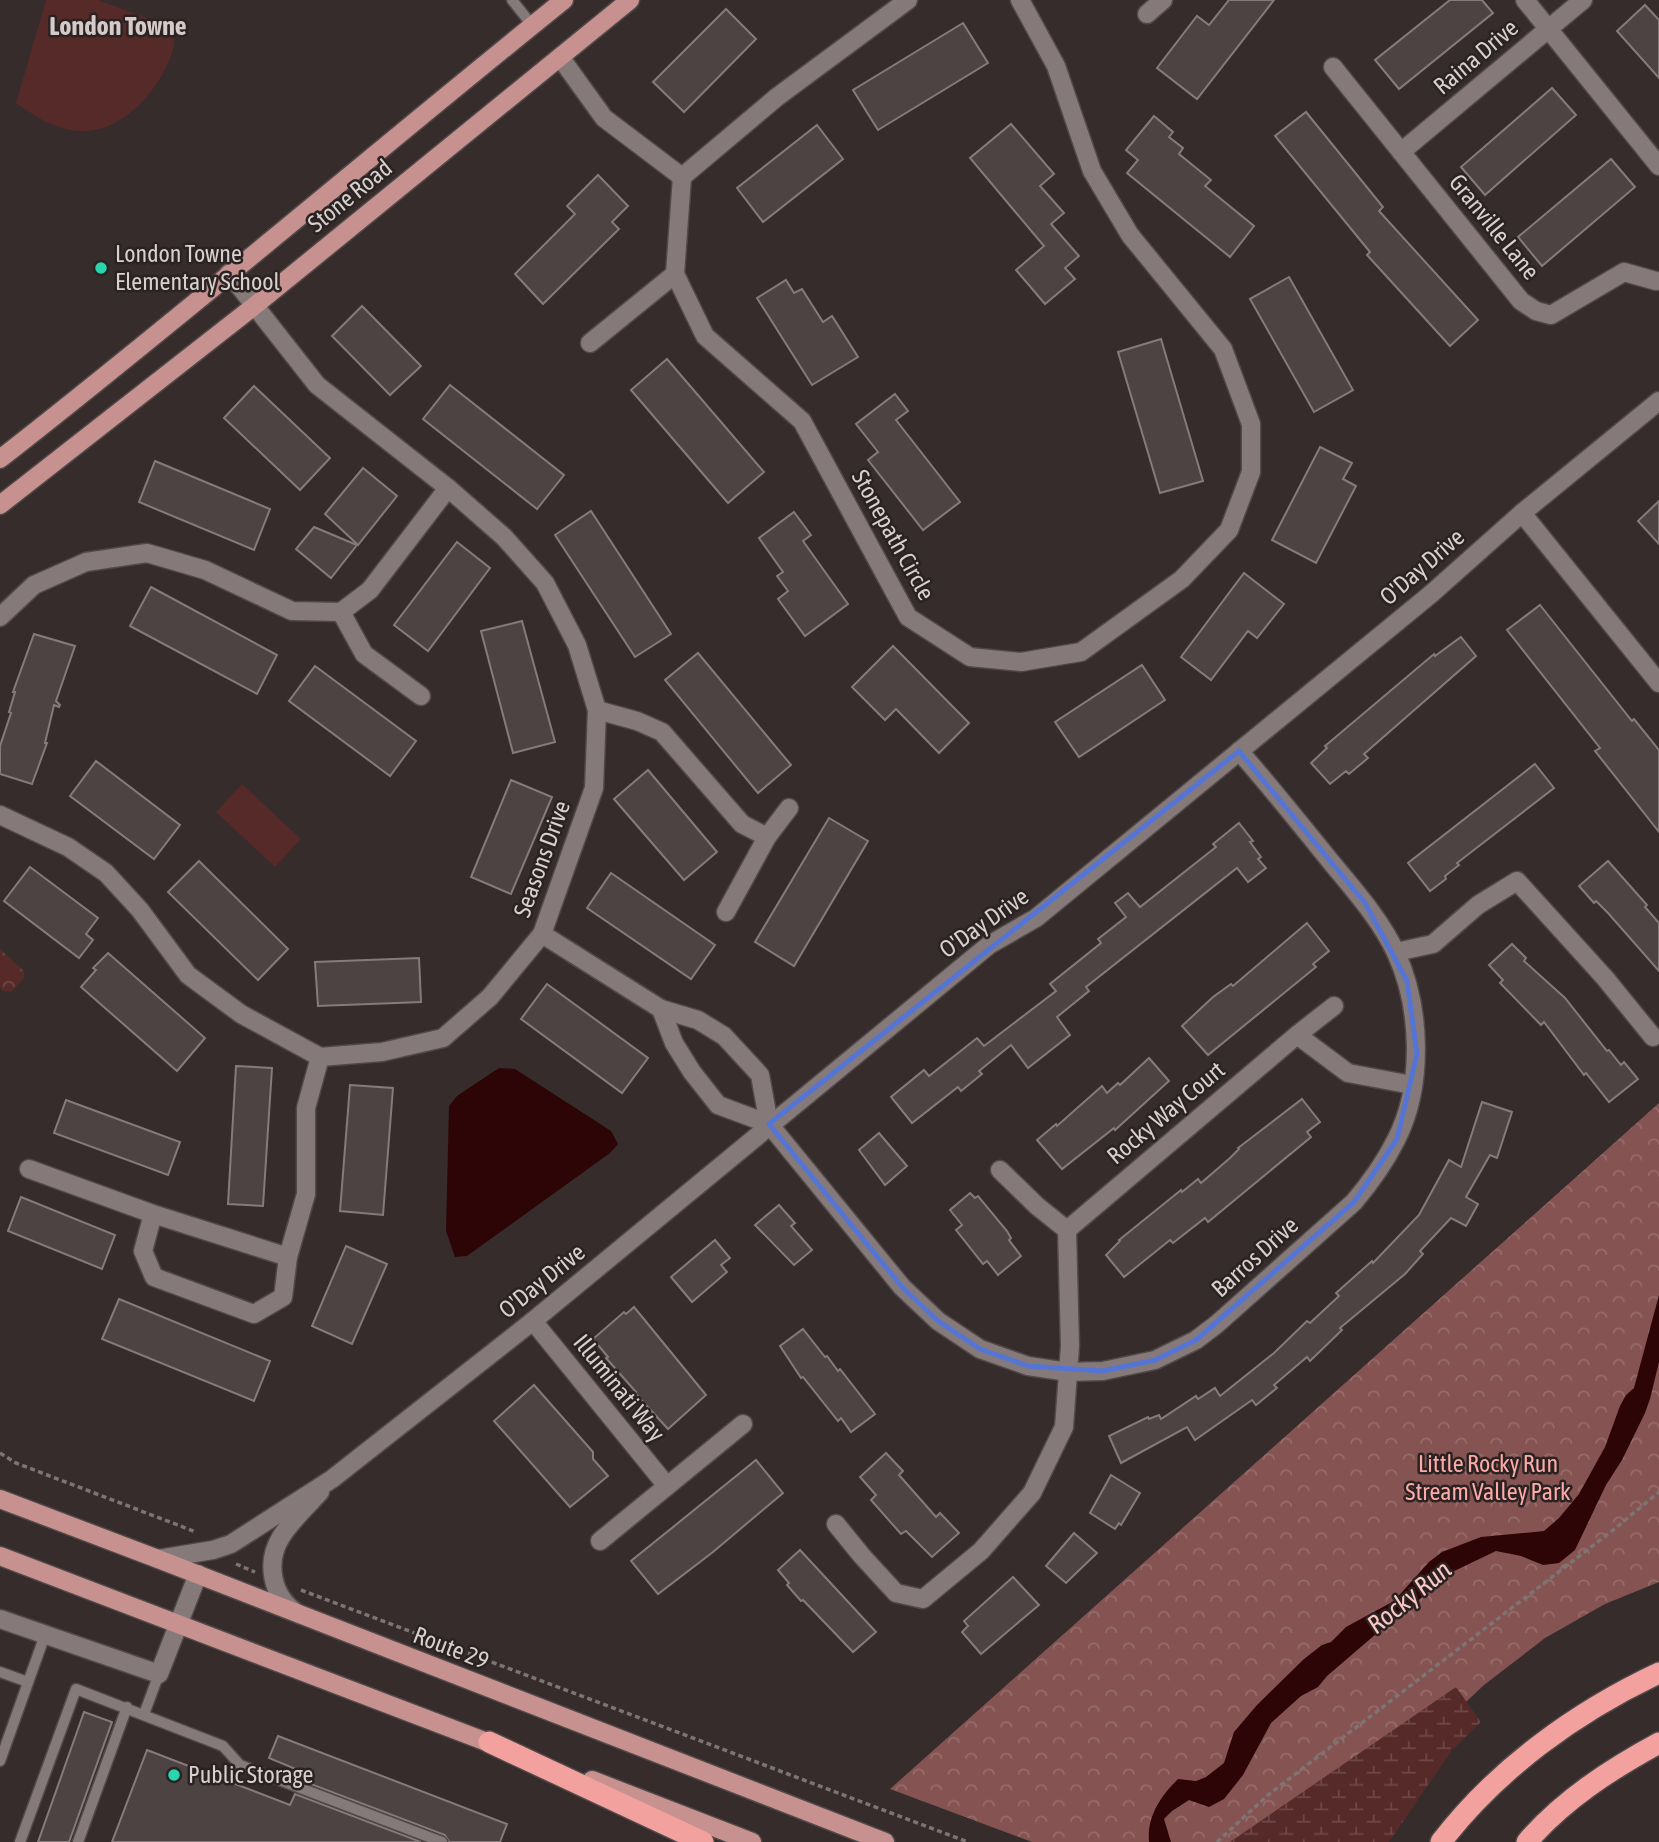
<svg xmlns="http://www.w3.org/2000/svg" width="1659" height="1842" viewBox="0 0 1659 1842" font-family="'Asap Condensed',sans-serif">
	<defs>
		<pattern id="forest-crowns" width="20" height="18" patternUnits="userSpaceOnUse" patternTransform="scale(1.75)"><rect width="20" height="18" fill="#855452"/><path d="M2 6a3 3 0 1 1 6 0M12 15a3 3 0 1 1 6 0" fill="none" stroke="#966c6a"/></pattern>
		<pattern id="wetland-marsh" width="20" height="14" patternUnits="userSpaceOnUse" patternTransform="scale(1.75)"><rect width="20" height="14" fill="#562a29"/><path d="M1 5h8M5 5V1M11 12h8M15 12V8" fill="none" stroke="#6e4847"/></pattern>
		<pattern id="park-crowns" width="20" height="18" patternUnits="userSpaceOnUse" patternTransform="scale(1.75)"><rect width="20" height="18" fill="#562a29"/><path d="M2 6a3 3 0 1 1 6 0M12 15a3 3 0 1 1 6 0" fill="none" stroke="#6e4847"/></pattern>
	</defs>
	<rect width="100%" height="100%" fill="#352c2b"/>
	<polygon fill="url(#forest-crowns)" points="1659,1103 1659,1582 1605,1604 1545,1638 1484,1685 1421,1744 1338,1842 1032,1842 890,1789"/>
	<polygon fill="url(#wetland-marsh)" points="1456,1687 1481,1722 1452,1750 1389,1842 1230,1842"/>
	<polygon fill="url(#park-crowns)" points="0,949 24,971 24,978 11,992 3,991 0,988"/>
	<g fill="#562a29">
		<path d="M46 0H98L174 28C174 35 175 42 173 49 163 87 122 135 78 131 54 129 35 116 16 103Z"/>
		<polygon points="242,784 301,839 275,867 216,812"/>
	</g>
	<g fill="#2d0507">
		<polygon points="499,1068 515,1069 611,1131 618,1144 610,1153 467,1256 455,1257 446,1231 449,1106 457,1096"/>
		<path d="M1659 1295V1362L1650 1399 1645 1413 1622 1460 1606 1485 1575 1550 1559 1563 1543 1565 1521 1556 1496 1551 1448 1574 1401 1616 1383 1628 1327 1676 1318 1687 1301 1696 1271 1723 1243 1775 1224 1799 1209 1807 1189 1800 1172 1811 1164 1819 1171 1842H1149C1147 1816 1160 1797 1178 1779L1196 1781 1206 1777 1224 1763 1234 1732 1257 1705 1304 1659 1322 1645 1331 1642 1346 1627 1394 1601 1429 1562 1442 1552 1481 1537 1544 1531 1559 1518 1579 1494 1605 1447 1620 1406 1626 1395 1634 1388Z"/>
	</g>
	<g fill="#4d4342" stroke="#867b7a" stroke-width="2">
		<polygon points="1229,0 1274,0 1197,99 1157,68 1197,16 1209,25"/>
		<polygon points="1450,0 1482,0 1493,13 1399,89 1375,60"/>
		<polygon points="1645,5 1659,20 1659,78 1617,31"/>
		<polygon points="726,9 756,39 684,112 653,82"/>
		<polygon points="963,23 988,63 878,130 853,90"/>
		<polygon points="1552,88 1576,115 1485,195 1461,167"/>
		<polygon points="1306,112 1383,207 1379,211 1478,320 1450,346 1367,255 1370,252 1275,136"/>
		<polygon points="1154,116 1173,132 1169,137 1183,148 1179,154 1211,180 1205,186 1254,226 1230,257 1127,173 1138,160 1126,150"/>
		<polygon points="1011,124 1054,174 1040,186 1064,213 1051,224 1079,256 1065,268 1075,279 1045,304 1016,270 1044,246 970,158"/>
		<polygon points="817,125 843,159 763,222 737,188"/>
		<polygon points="1611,159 1635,187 1542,266 1518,237"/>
		<polygon points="598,175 628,206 612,222 619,229 543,304 515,274 575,214 567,206"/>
		<polygon points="1289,277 1353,390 1314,412 1250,299"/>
		<polygon points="786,280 794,293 802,289 823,322 832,316 858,357 812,385 757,298"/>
		<polygon points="362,306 421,366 390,395 332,336"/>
		<polygon points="1161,339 1203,481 1160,493 1118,352"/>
		<polygon points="667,359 764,472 728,503 631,390"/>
		<polygon points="450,385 564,475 537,509 423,419"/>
		<polygon points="254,386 330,458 300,490 224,418"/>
		<polygon points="895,394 908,411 896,420 960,502 923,530 868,460 878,452 856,424"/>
		<polygon points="1320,447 1352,463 1343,479 1356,486 1316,563 1272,540"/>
		<polygon points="155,461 270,509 254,550 139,502"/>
		<polygon points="363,468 397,496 358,545 325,514"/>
		<polygon points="1659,501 1659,544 1638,521"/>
		<polygon points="591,511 671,634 635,657 555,535"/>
		<polygon points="794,512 811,535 803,541 848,604 805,636 778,599 788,591 777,576 783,572 759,538"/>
		<polygon points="314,527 357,545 331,578 296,549"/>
		<polygon points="457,542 490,568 428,651 394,625"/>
		<polygon points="1244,573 1284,604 1257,638 1248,631 1211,680 1181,657"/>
		<polygon points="151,587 277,655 257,694 130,626"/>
		<polygon points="1540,605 1632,721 1634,719 1659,750 1659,832 1595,751 1600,748 1507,630"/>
		<polygon points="522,621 555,742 513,753 481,631"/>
		<polygon points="34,634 75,646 56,701 60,705 59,707 54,705 45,743 47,743 32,784 0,774 0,746 11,713 9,712 15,692 13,692"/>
		<polygon points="1461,637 1476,656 1364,754 1368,758 1349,774 1346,771 1330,784 1311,763 1327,748 1325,746 1434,654 1435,656"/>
		<polygon points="893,646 969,723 939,753 896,709 885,720 852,687"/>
		<polygon points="698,653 791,765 758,793 665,680"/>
		<polygon points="1142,665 1165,700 1079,757 1055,722"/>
		<polygon points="315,666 416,741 390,776 289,701"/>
		<polygon points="96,761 180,825 154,859 70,796"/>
		<polygon points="1535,764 1554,788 1457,863 1459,865 1445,876 1446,879 1430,891 1408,863"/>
		<polygon points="648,770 717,852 684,880 614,799"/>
		<polygon points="511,780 552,797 511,894 471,877"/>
		<polygon points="829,818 868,841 794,966 755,942"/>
		<polygon points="1239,823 1253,841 1250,842 1261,857 1258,859 1266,868 1248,882 1237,868 1086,987 1089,991 1057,1017 1070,1035 1028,1068 1011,1045 979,1071 982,1074 961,1091 958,1087 912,1123 891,1097 924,1070 929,1076 977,1038 984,1046 1056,991 1050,984 1101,943 1098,939 1126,917 1115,903 1128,893 1140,907 1216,847 1213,844"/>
		<polygon points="199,861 288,949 258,980 168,892"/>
		<polygon points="1608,861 1647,905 1645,907 1659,923 1659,971 1608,913 1596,901 1594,903 1579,886"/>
		<polygon points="30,867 98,918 86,934 93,940 79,958 4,901"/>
		<polygon points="611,873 715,945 691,979 587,908"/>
		<polygon points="1307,923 1329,951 1313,964 1316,967 1208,1055 1182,1026 1213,997 1231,984 1233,986"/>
		<polygon points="1512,944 1526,958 1524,961 1565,998 1607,1051 1609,1050 1621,1065 1624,1062 1638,1079 1609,1102 1586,1073 1584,1075 1544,1022 1541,1025 1500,983 1503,980 1489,965"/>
		<polygon points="108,953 205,1038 177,1071 81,987 96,970 93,968"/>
		<polygon points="419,958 421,1002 318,1006 315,962"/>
		<polygon points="547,984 648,1058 622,1093 521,1019"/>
		<polygon points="1149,1058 1169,1081 1115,1130 1114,1128 1062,1169 1037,1140 1056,1124 1057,1126 1102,1086 1107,1093 1118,1083 1120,1085"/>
		<polygon points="236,1066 272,1068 263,1206 228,1204"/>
		<polygon points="350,1085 393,1088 383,1215 340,1211"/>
		<polygon points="1302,1099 1320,1122 1307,1132 1311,1137 1208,1222 1205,1218 1173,1243 1170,1240 1124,1277 1106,1255 1120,1241 1119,1240 1181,1190 1182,1192 1198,1179 1201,1183 1230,1158 1239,1149 1238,1148"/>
		<polygon points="66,1100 180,1142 168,1175 54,1133"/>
		<polygon points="1482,1102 1512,1112 1497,1158 1490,1155 1466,1197 1478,1204 1466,1226 1451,1218 1420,1251 1423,1254 1405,1274 1340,1328 1342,1330 1310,1361 1307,1357 1274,1385 1277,1388 1256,1405 1252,1400 1195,1440 1187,1427 1121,1463 1109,1436 1148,1417 1149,1419 1159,1415 1161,1419 1196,1396 1198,1399 1215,1388 1220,1396 1274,1353 1307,1321 1310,1323 1339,1296 1336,1293 1372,1261 1373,1263 1419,1215 1449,1160 1461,1167"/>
		<polygon points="879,1133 907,1166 885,1185 859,1150"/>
		<polygon points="970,1193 975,1198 978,1196 1007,1231 1011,1238 1009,1240 1021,1256 998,1275 987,1261 983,1264 956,1230 962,1225 950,1210"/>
		<polygon points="21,1197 115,1235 102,1269 8,1231"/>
		<polygon points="779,1205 795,1223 791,1226 812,1250 794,1265 755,1225"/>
		<polygon points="715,1240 730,1258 721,1265 727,1272 692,1302 671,1277"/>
		<polygon points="346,1246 387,1264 352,1344 312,1326"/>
		<polygon points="119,1299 270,1361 254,1401 102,1339"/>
		<polygon points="634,1307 706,1395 668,1429 635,1393 636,1392 606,1358 608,1357 593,1339 624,1312 626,1314"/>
		<polygon points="803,1329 825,1357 827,1356 838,1371 840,1369 875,1414 851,1432 841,1418 838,1421 803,1377 801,1378 780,1346"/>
		<polygon points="534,1385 593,1452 593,1459 608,1476 570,1507 494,1421"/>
		<polygon points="886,1453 903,1471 899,1475 936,1517 940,1513 959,1533 932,1557 906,1531 901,1534 871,1500 876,1495 860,1477"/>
		<polygon points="756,1460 783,1493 713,1552 658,1594 631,1561"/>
		<polygon points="1111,1475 1140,1493 1121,1525 1119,1523 1115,1529 1090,1513"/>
		<polygon points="1074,1533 1097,1553 1066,1583 1046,1566"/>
		<polygon points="800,1550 876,1632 853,1652 803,1600 801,1601 787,1585 789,1583 778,1570"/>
		<polygon points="1013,1577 1039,1605 981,1654 962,1632 968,1626 964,1621"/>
		<polygon points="84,1712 112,1722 69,1842 38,1842"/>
		<polygon points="278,1736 507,1824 500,1842 449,1842 445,1835 300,1780 303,1772 269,1758"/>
		<polygon points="147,1750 290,1805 295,1794 421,1842 112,1842"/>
	</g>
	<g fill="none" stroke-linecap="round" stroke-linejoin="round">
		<g stroke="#514948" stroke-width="13">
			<g id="service">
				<polyline points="512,0 532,25"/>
				<polyline points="0,1672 28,1682"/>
				<polyline points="144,1714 159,1674"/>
				<polyline points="0,1761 45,1635"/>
				<polyline points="20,1842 76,1689 223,1746 240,1765 442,1842"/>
				<polyline points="78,1842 127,1707"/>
			</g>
		</g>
		<g stroke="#514948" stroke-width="21">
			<g id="minor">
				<polyline points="908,0 777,97 682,177 675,274 705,336 802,421 908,617 970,657 1021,662 1081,652 1182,579 1229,530 1251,472 1251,424 1223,349 1130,235 1092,171 1056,66 1020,0"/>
				<polyline points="1525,0 1659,166"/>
				<polyline points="1147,14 1163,0"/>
				<polyline points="560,57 604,118 682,177"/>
				<polyline points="1333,67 1521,301 1536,311 1551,315 1624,272 1656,281"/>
				<polyline points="1401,152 1583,0"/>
				<polyline points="590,343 675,274"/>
				<polyline points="1522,513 1659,683"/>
				<polyline points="341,612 364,654 421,696"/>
				<polyline points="0,617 34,585 86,562 147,553 205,570 292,611 341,612 370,590 448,488"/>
				<polyline points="597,710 637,721 662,732 742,824 767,837"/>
				<polyline points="0,815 68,847 106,873 140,910 188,975 241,1014 320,1057 382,1052 443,1038 490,997 542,934 594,788 597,710 577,645 545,583 504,537 448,488 317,385 229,273"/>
				<polyline points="726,912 767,837 789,808"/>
				<path d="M542 934 661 1009 698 1020 724 1036 760 1075 769 1124 902 1287 938 1321 980 1349 1028 1366 1068 1372 1103 1371 1155 1360 1196 1340 1217 1324 1354 1202C1370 1183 1385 1162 1396 1140 1424 1086 1421 1007 1396 953 1381 920 1354 890 1331 862 1301 825 1271 787 1239 751"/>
				<polyline points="1396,952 1433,944 1478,905 1517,881 1605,978 1653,1037"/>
				<polyline points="661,1009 674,1043 692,1072 718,1105 769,1124"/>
				<polyline points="1297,1035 1334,1006"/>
				<polyline points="29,1169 153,1214 288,1257 283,1297 254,1314 154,1277 143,1251 153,1214"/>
				<polyline points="1000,1170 1037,1206 1067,1230"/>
				<polyline points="288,1257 306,1194 306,1108 320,1057"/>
				<polyline points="533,1321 667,1486"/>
				<polyline points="836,1524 862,1556 896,1593 923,1599 981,1551 1032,1493 1064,1427 1070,1346 1067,1230 1297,1035 1348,1073 1412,1085"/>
				<polyline points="600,1541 743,1424"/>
				<polyline points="158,1559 213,1550 231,1544 332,1479 533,1321 989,945 1036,918 1431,594 1522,513 1659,401"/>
				<path d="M297 1613C272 1597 265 1563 281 1537 291 1521 307 1506 320 1492"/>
				<polyline points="0,1619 159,1674 198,1574"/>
			</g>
		</g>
		<g stroke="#514948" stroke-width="21">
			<g id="primary">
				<path d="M0 459C191 310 375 152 564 0"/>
				<polyline points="0,505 253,307 630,0"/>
				<polyline points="0,1499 158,1559 885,1842"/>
				<polyline points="0,1556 500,1747"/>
				<polyline points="592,1780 752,1842"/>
			</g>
		</g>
		<g stroke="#514948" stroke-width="24">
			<g id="motorway">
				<polyline points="489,1742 703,1842"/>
				<path d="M1441 1842C1497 1769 1576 1712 1659 1673"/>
				<path d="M1527 1842C1563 1800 1611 1769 1659 1743"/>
			</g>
		</g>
		<g stroke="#7d7574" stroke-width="3.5" stroke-dasharray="5 3.5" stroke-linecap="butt">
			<polyline points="0,1453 16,1463 196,1532"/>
			<polyline points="236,1564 255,1572"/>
			<polyline points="301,1590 968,1842"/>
			<polyline points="1217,1842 1268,1795 1612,1531 1659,1492"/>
		</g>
		<use href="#service" stroke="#857a79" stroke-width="10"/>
		<use href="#minor" stroke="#857a79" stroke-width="18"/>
		<use href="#primary" stroke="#c7918f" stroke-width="18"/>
		<use href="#motorway" stroke="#f3a19e" stroke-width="21"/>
	</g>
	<path fill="none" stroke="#5475d5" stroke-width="5" stroke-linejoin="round" d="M1239 751 1365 903 1407 981 1417 1054 1397 1139 1354 1202 1196 1340 1155 1360 1103 1371 1028 1366 980 1349 938 1321 902 1287 769 1124Z"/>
	<g fill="#29d5ad" stroke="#2b2222" stroke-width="2.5">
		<circle cx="101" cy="268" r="7"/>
		<circle cx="174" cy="1775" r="7"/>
	</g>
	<g text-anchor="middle" stroke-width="5" stroke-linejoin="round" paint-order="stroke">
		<g font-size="24" fill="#d6d0cf" stroke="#2b2222">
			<text transform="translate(1476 57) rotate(-40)" y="8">Raina Drive</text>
			<text transform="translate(350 196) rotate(-39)" y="8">Stone Road</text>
			<text transform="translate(1494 227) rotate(51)" y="8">Granville Lane</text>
			<text transform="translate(893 535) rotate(61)" y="8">Stonepath Circle</text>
			<text transform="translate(1422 567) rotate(-41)" y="8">O'Day Drive</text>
			<text transform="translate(542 859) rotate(-70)" y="8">Seasons Drive</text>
			<text transform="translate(984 923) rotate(-35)" y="8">O'Day Drive</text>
			<text transform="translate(1166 1113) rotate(-40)" y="8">Rocky Way Court</text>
			<text transform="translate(1255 1257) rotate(-42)" y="8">Barros Drive</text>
			<text transform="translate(542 1281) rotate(-39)" y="8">O'Day Drive</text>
			<text transform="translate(619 1388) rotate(51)" y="8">Illuminati Way</text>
			<text transform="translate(451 1648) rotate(21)" y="8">Route 29</text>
		</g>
		<g font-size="24" fill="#d6d0cf" stroke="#2b2222" text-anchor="start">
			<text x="115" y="262">London Towne<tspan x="115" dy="28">Elementary School</tspan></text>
			<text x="188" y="1783">Public Storage</text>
		</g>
		<g font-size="24" fill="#fcaba8" stroke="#2b2222">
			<text x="1488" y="1472">Little Rocky Run<tspan x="1488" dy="28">Stream Valley Park</tspan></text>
		</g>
		<g font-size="26" font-weight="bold" fill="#d6cac9" stroke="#2b2222">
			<text x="118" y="35">London Towne</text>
		</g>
		<g font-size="26" font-style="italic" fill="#fac8c5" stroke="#2b2222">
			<text transform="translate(1409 1597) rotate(-39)" y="9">Rocky Run</text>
		</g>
	</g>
</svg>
